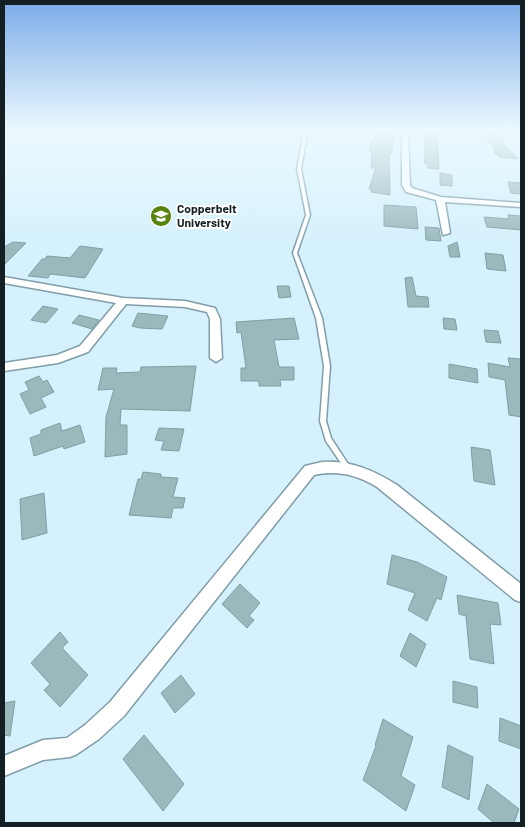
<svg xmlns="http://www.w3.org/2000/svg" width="525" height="827" viewBox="0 0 525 827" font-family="Barlow,sans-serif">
	<rect width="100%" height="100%" fill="#d4f1fd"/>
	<g fill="#99b9bd" stroke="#809fa3">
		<polygon points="375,130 392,130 393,142 392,153 389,153 390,195 371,192 372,189 369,189 376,168 371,168 372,151 369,151 371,141 375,141"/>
		<polygon points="485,130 500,130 504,144 518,159 499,157 498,155 495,154 493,146 487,139"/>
		<polygon points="424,132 437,133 439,169 428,168 428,164 425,164"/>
		<polygon points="440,173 452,175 452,186 440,185"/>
		<polygon points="508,182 521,183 521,194 511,193"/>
		<polygon points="384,205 416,207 418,229 384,226"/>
		<polygon points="508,215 521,216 521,230 487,227 484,217 509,219"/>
		<polygon points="425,227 439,228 441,241 426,240"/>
		<polygon points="13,242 26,243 4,265 4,247"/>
		<polygon points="457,242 460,257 450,257 448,246"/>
		<polygon points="80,246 103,249 85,278 50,274 48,278 28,276 42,259 45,259 47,256 70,258"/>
		<polygon points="485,253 503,255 506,271 487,269"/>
		<polygon points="412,277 416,296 428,297 429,307 408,307 405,278"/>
		<polygon points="277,286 289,286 291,297 279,298"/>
		<polygon points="43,306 58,309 46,323 31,320"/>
		<polygon points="138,313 168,316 162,329 140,328 132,326"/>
		<polygon points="79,315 99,320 92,329 72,323"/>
		<polygon points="294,318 299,339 274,340 279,367 294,367 294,380 280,380 281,386 259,386 259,381 241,381 241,368 246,368 241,332 237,333 236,322"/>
		<polygon points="443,318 455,319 457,330 444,329"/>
		<polygon points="484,330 498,331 501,343 486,342"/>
		<polygon points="508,358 521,359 521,417 509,415 505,380 489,377 488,363 510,367"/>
		<polygon points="449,364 477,369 478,383 449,378"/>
		<polygon points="196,366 190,411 121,409 120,425 127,425 127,454 105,457 106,417 114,389 98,390 103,368 117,368 116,373 140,372 141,367"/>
		<polygon points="39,376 43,382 47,380 54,392 41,398 46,407 30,414 20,394 29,390 25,382"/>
		<polygon points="60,423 62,431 80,425 85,442 64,449 63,446 34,456 30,438 41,434 41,430"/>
		<polygon points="159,428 184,429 179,451 161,450 164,441 155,440"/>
		<polygon points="471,447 490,450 495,485 474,481"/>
		<polygon points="143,472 161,474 161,477 178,478 173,497 185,498 183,508 173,508 171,518 129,515 138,479 141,479"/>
		<polygon points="44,493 47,533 22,540 20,499"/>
		<polygon points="392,555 417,562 447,577 441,600 437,598 427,621 408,610 415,593 387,584"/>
		<polygon points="240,584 260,603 249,616 254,620 247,628 222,604"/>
		<polygon points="457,595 498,603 501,625 490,624 494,664 470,659 466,616 459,614"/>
		<polygon points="60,632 68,642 62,648 88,675 60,707 44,690 50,684 31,663"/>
		<polygon points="410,633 426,644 416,667 400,656"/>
		<polygon points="181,675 195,694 175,713 161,693"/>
		<polygon points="453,681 477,687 478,708 453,702"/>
		<polygon points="15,701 10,736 4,735 4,703"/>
		<polygon points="500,718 521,726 521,749 499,741"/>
		<polygon points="383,719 413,737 401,776 415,785 406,811 363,780 376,746 375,745"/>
		<polygon points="144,735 184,784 163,811 123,759"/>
		<polygon points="448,745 473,757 469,800 442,787"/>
		<polygon points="487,784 519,809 514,823 494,823 478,809"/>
	</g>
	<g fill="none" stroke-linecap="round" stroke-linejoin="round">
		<g stroke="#819da8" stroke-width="3">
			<g id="lane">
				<polygon points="158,130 214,132 238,130 249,130 247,131 214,134 160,131"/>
				<polygon points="304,130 308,130 301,169 310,215 297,253 322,318 330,366 326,421 331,438 350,467 349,469 347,470 345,469 326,441 320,421 324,366 316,318 293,253 306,215 297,169"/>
			</g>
		</g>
		<g stroke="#819da8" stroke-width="3">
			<g id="street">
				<polygon points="402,130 408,130 410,185 412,188 441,197 521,203 521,207 445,202 450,233 443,235 436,200 406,192 402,185"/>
				<polygon points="4,277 123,298 185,301 215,308 220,319 222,358 216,362 210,358 210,319 207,312 185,307 126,304 88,352 58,363 4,371 4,363 57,355 80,346 116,303 4,283"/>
				<path d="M322 462C350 460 373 470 397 485L521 584V602L515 600 377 487C357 475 338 470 314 475L124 716 99 739 77 754 70 757 43 760 4 776V756L43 740 67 738 85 725 110 702 305 466Z"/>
			</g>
		</g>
		<use href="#lane" fill="#fff" fill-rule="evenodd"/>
		<use href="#street" fill="#fff" fill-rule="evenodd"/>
	</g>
	<linearGradient id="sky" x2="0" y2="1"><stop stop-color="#7babe8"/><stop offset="0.53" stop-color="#ecf9fe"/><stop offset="1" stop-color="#ecf9fe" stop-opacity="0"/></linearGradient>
	<rect width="525" height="246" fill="url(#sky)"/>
	<defs>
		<g id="university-disc" transform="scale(1.125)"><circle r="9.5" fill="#58830f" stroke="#fff"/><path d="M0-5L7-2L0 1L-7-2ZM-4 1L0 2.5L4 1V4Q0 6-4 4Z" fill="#fff"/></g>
	</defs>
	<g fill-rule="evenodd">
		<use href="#university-disc" x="161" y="216"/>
	</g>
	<g text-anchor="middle" stroke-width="4" stroke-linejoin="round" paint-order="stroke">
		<g font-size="12" font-weight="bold" fill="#141f24" stroke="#fff" text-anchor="start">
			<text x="177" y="213">Copperbelt<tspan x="177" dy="14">University</tspan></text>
		</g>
	</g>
	<rect width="525" height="827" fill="none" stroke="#141f24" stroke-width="10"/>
</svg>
